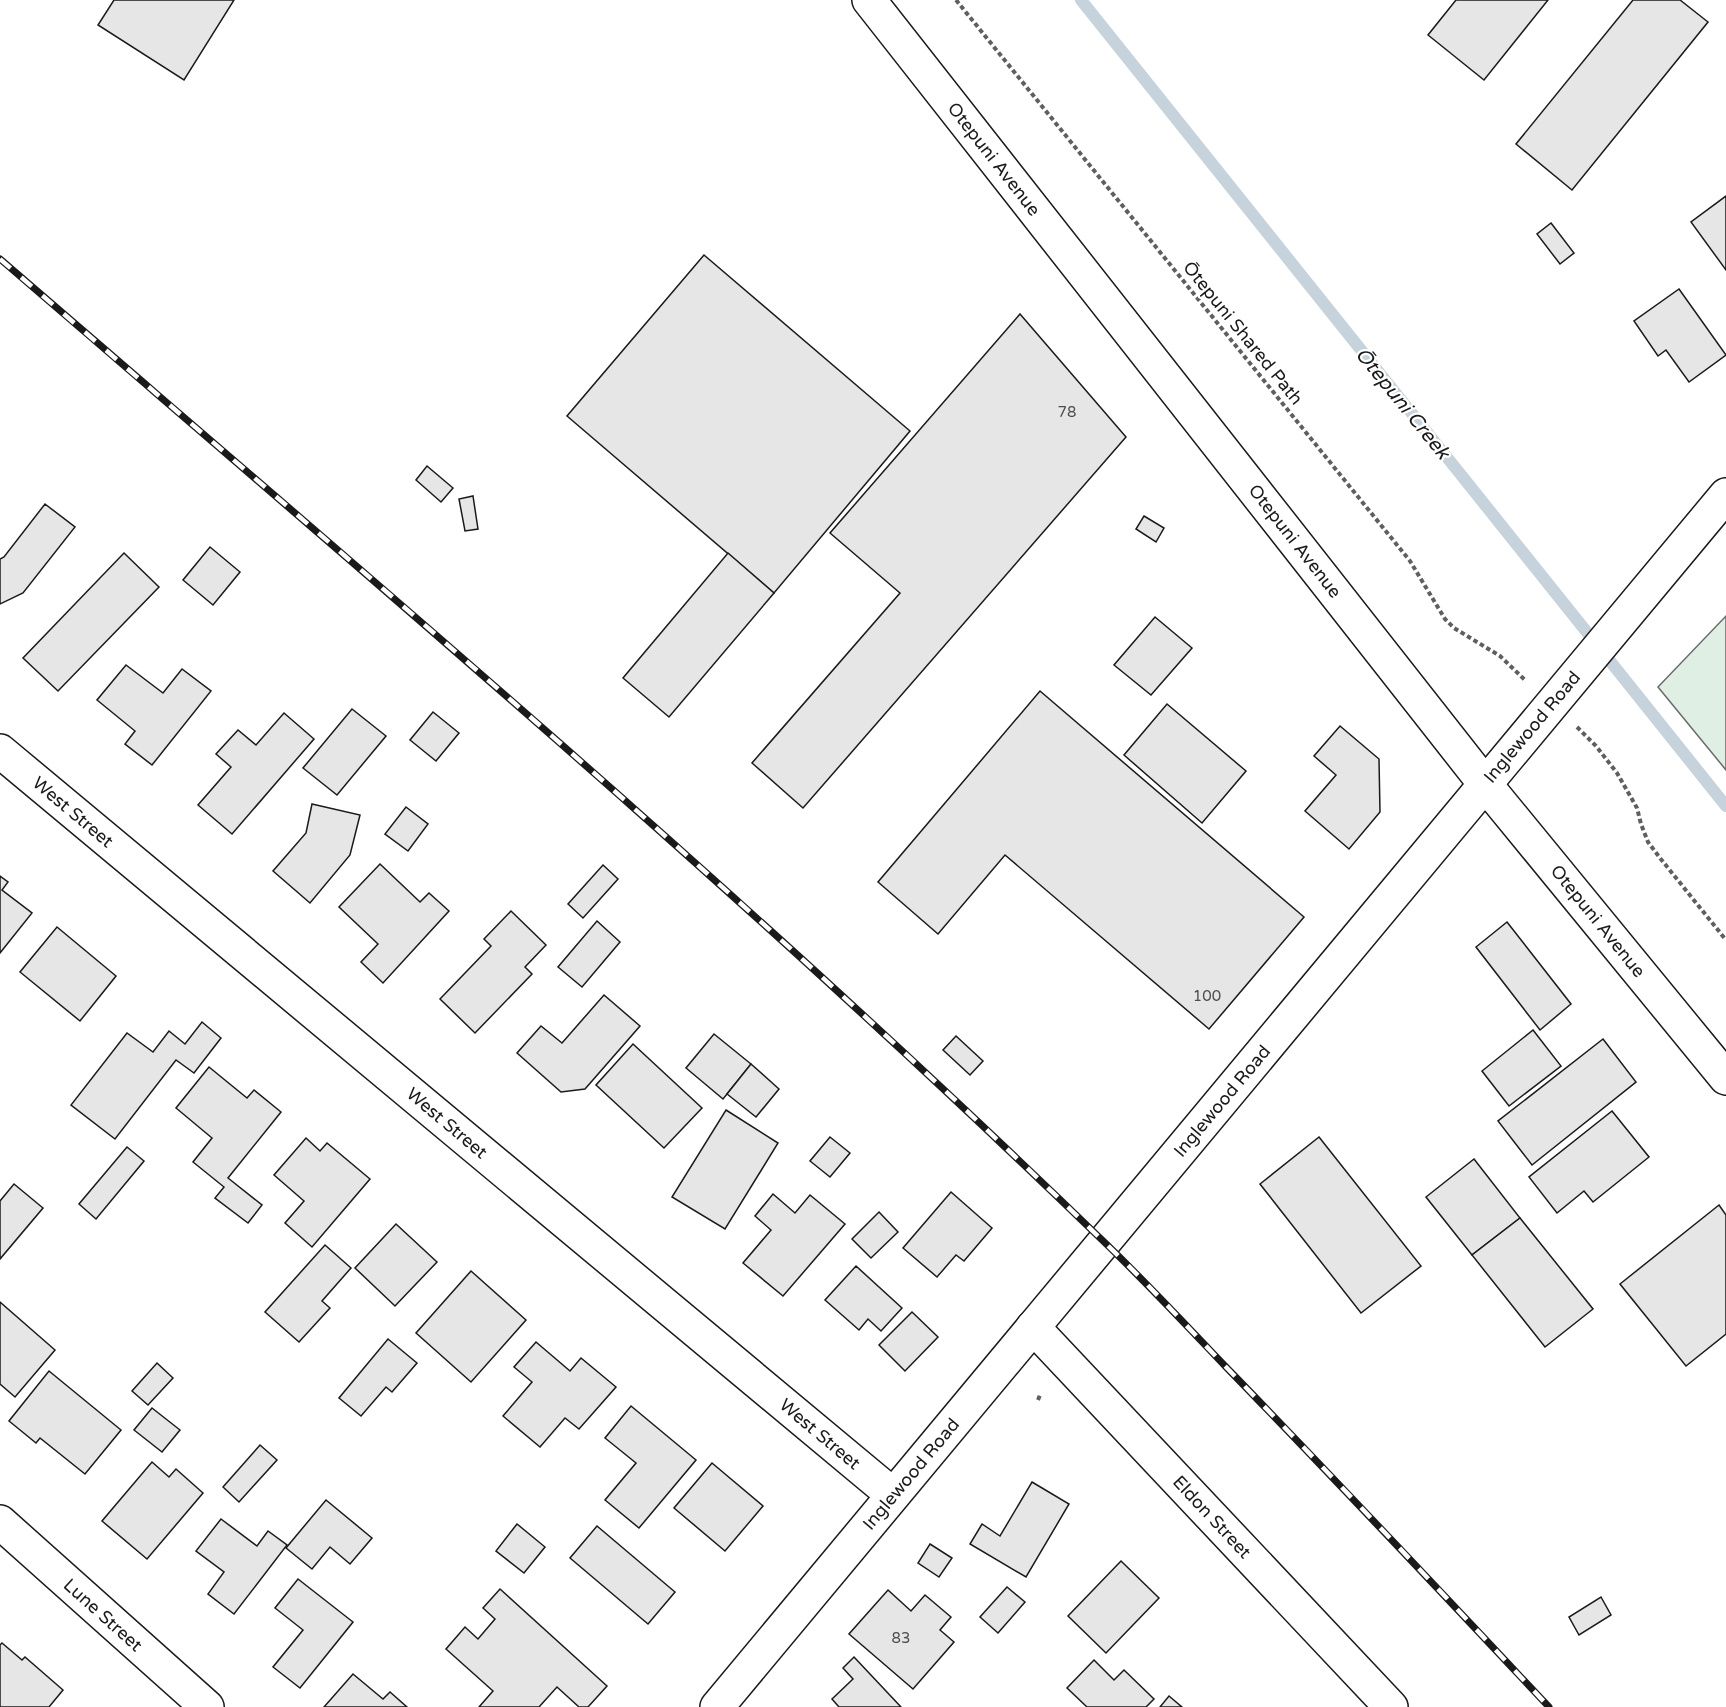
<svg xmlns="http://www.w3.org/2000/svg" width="1726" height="1707" viewBox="0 0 1726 1707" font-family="'Varela Round',sans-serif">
	<rect width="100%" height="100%" fill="#fff"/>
	<polygon fill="#e0efe3" stroke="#6a6a6a" stroke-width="1.5" points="1726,616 1726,770 1658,687"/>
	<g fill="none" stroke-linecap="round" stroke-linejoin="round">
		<polyline stroke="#c6d2dc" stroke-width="12" points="1081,0 1726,806"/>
	</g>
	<g fill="#e6e6e6" stroke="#1a1a1a" stroke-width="1.5">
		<polygon points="114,0 234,0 184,80 98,25"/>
		<polygon points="1456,0 1548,0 1484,80 1428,35"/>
		<polygon points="1633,0 1680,0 1708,22 1572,190 1516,144"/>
		<polygon points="1726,196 1726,270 1691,222"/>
		<polygon points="1551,223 1574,253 1560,264 1537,234"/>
		<polygon points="704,255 910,431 774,593 567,416"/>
		<polygon points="1679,289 1726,355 1689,382 1666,350 1658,356 1634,321"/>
		<polygon points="1020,314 1126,437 803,808 752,763 900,593 830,533"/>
		<polygon points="427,466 453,488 441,502 416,480"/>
		<polygon points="473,496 478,529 465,531 459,499"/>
		<polygon points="45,504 75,527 23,593 0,604 0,559 4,557"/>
		<polygon points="1144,516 1164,528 1156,542 1136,529"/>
		<polygon points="210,547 240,572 213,605 183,580"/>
		<polygon points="124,553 159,587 58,691 23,658"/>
		<polygon points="728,553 774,593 669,717 623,678"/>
		<polygon points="1155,617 1192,648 1151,695 1114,665"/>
		<polygon points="126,665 163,693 182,669 211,691 152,765 125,744 135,731 97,700"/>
		<polygon points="1040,691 1304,917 1209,1029 1005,855 938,934 878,882"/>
		<polygon points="1167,704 1246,771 1202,823 1124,755"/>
		<polygon points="352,709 386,736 337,795 303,768"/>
		<polygon points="433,712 459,733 436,761 410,740"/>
		<polygon points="284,713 314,739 232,834 198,805 231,767 216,754 238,730 256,745"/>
		<polygon points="1340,726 1379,759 1380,812 1349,849 1305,811 1336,775 1314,756"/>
		<polygon points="312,804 360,815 350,855 310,903 273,871 306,833"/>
		<polygon points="406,807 428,824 408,851 385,834"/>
		<polygon points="380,864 420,902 429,893 449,911 383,983 361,962 378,944 339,907"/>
		<polygon points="603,865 618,879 583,918 568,904"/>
		<polygon points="0,876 8,882 2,890 32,913 0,953"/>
		<polygon points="511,911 546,945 525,967 532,974 475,1033 440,999 491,946 484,939"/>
		<polygon points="597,921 620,942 582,987 558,967"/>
		<polygon points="1507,922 1571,1004 1540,1030 1476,947"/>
		<polygon points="57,927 116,976 80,1021 20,972"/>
		<polygon points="604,995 640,1026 585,1089 561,1092 517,1053 541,1026 562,1043"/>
		<polygon points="202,1022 221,1038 194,1073 176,1060 115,1139 71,1105 127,1033 153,1052 169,1031 185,1044"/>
		<polygon points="1533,1030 1561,1066 1509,1106 1482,1071"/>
		<polygon points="714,1034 751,1064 723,1099 686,1068"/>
		<polygon points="956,1036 983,1061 970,1075 943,1050"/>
		<polygon points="1603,1039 1636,1082 1532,1165 1498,1121"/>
		<polygon points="633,1044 702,1108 664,1148 596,1085"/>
		<polygon points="751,1064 779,1089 756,1117 727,1094"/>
		<polygon points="209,1067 247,1098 254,1090 281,1112 228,1178 262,1205 248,1223 215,1198 224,1187 193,1162 212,1138 176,1108"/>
		<polygon points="726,1110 778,1143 725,1229 672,1197"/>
		<polygon points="1612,1111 1649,1157 1593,1202 1584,1191 1557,1213 1529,1177"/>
		<polygon points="830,1137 850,1153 830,1177 810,1161"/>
		<polygon points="1319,1137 1421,1266 1361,1313 1260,1184"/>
		<polygon points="306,1138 320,1151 327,1143 370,1179 312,1247 285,1223 304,1201 274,1175"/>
		<polygon points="127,1147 144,1161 96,1219 79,1204"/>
		<polygon points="1474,1159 1520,1218 1472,1255 1426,1197"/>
		<polygon points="14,1184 43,1208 0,1259 0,1201"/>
		<polygon points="951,1192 992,1228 964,1261 956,1255 937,1277 903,1248"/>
		<polygon points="773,1194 795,1213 810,1195 845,1224 783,1296 743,1263 771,1230 755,1216"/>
		<polygon points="1719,1205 1726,1215 1726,1334 1686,1366 1620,1284"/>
		<polygon points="879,1212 898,1232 871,1258 852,1239"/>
		<polygon points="1520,1218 1593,1309 1545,1347 1472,1255"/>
		<polygon points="396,1224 437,1262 395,1306 355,1268"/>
		<polygon points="325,1245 351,1268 322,1301 330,1308 299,1342 265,1312"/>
		<polygon points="856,1266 902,1308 881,1331 868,1319 859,1330 825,1300"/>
		<polygon points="471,1271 526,1320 471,1382 416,1333"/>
		<polygon points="0,1302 55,1350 15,1397 0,1384"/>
		<polygon points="912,1312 938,1337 905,1371 879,1345"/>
		<polygon points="388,1339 417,1363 392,1392 386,1387 361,1416 339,1398"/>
		<polygon points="536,1342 570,1371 581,1358 616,1387 579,1429 565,1418 540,1447 503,1416 532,1382 514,1367"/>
		<polygon points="157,1363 173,1378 148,1405 132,1391"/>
		<polygon points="49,1371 121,1430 85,1474 40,1438 36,1443 9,1421"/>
		<polygon points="631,1406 696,1460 639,1528 605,1500 636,1463 605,1438"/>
		<polygon points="152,1408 180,1430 162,1452 134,1430"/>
		<polygon points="260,1445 277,1460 239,1502 223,1487"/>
		<polygon points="152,1462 169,1477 176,1469 203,1493 147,1559 102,1521"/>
		<polygon points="712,1463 763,1506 725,1551 674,1508"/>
		<polygon points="1032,1482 1069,1504 1026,1577 970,1544 982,1524 1000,1536"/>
		<polygon points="326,1500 372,1538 350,1564 330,1547 312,1569 286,1548"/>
		<polygon points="221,1519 257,1546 268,1531 287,1545 234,1614 208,1594 224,1572 196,1551"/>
		<polygon points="517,1524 545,1547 524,1573 496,1551"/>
		<polygon points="597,1526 675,1592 648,1624 570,1558"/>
		<polygon points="930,1544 952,1558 939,1577 918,1563"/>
		<polygon points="1121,1561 1159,1598 1106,1653 1068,1616"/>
		<polygon points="298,1579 353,1622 300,1688 273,1667 303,1630 275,1608"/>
		<polygon points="1007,1587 1025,1602 998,1633 980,1617"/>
		<polygon points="500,1589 607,1686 588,1707 579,1707 557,1687 539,1707 479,1707 493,1691 446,1649 465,1627 478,1639 495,1619 483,1608"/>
		<polygon points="888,1590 911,1611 925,1595 951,1617 940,1630 954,1642 913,1689 849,1634"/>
		<polygon points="1601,1597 1611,1615 1579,1635 1569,1617"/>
		<polygon points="2,1643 22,1660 25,1657 63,1690 49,1707 0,1707 0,1645"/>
		<polygon points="854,1657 901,1707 839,1707 832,1699 853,1679 843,1668"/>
		<polygon points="1094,1660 1114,1680 1124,1670 1154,1699 1146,1707 1087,1707 1067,1688"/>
		<polygon points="353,1674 383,1699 390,1692 407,1707 324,1707"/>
		<polygon points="1169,1696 1182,1707 1160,1707"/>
	</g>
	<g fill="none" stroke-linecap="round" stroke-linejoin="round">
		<g stroke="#1a1a1a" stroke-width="36">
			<g id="street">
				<polyline points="869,0 1485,784 1726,1078"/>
				<polyline points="0,751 893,1495"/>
				<polyline points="1033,1327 1391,1707"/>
				<polyline points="0,1522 207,1707"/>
			</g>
		</g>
		<g stroke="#1a1a1a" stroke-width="36">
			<polyline id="secondary" points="717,1707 1726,495"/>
		</g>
		<g stroke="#5f5f5f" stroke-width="4" stroke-dasharray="4.5 3" stroke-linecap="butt">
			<polyline points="956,0 1410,561 1445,619 1454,628 1500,656 1525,680"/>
			<polyline points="1577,727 1596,746 1617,773 1637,808 1641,824 1648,842 1660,858 1726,940"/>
			<polyline points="1038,1400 1040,1395"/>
		</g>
		<use href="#street" stroke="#fff" stroke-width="33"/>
		<use href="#secondary" stroke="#fff" stroke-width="33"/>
		<g stroke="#1a1a1a" stroke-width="7">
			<path id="rail" d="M0 259C371 579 747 896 1099 1237 1143 1279 1184 1323 1226 1367 1335 1479 1442 1593 1549 1707"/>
		</g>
		<use href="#rail" stroke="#fff" stroke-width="4.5" stroke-dasharray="14" stroke-linecap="butt"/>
	</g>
	<g text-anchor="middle" stroke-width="4.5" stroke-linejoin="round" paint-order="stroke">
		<g font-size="15" fill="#4d4d4d">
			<text x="1067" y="417">78</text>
			<text x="1207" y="1001">100</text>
			<text x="901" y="1643">83</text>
		</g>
		<g font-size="18" fill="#1a1a1a" stroke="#fff">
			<text transform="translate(994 159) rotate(52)" y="6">Otepuni Avenue</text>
			<text transform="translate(1243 333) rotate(51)" y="6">Ōtepuni Shared Path</text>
			<text transform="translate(1295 541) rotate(52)" y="6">Otepuni Avenue</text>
			<text transform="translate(1532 727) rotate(-50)" y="6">Inglewood Road</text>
			<text transform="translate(73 812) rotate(40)" y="6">West Street</text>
			<text transform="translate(1598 921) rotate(51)" y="6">Otepuni Avenue</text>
			<text transform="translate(1222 1101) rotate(-50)" y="6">Inglewood Road</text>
			<text transform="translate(447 1123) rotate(40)" y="6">West Street</text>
			<text transform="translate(820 1434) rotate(40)" y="6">West Street</text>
			<text transform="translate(911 1474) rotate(-50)" y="6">Inglewood Road</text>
			<text transform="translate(1212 1517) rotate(47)" y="6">Eldon Street</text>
			<text transform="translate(103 1615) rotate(42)" y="6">Lune Street</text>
		</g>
		<g font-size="20" font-style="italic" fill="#1a1a1a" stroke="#fff">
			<text transform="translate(1403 403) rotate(51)" y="7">Ōtepuni Creek</text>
		</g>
	</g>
</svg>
